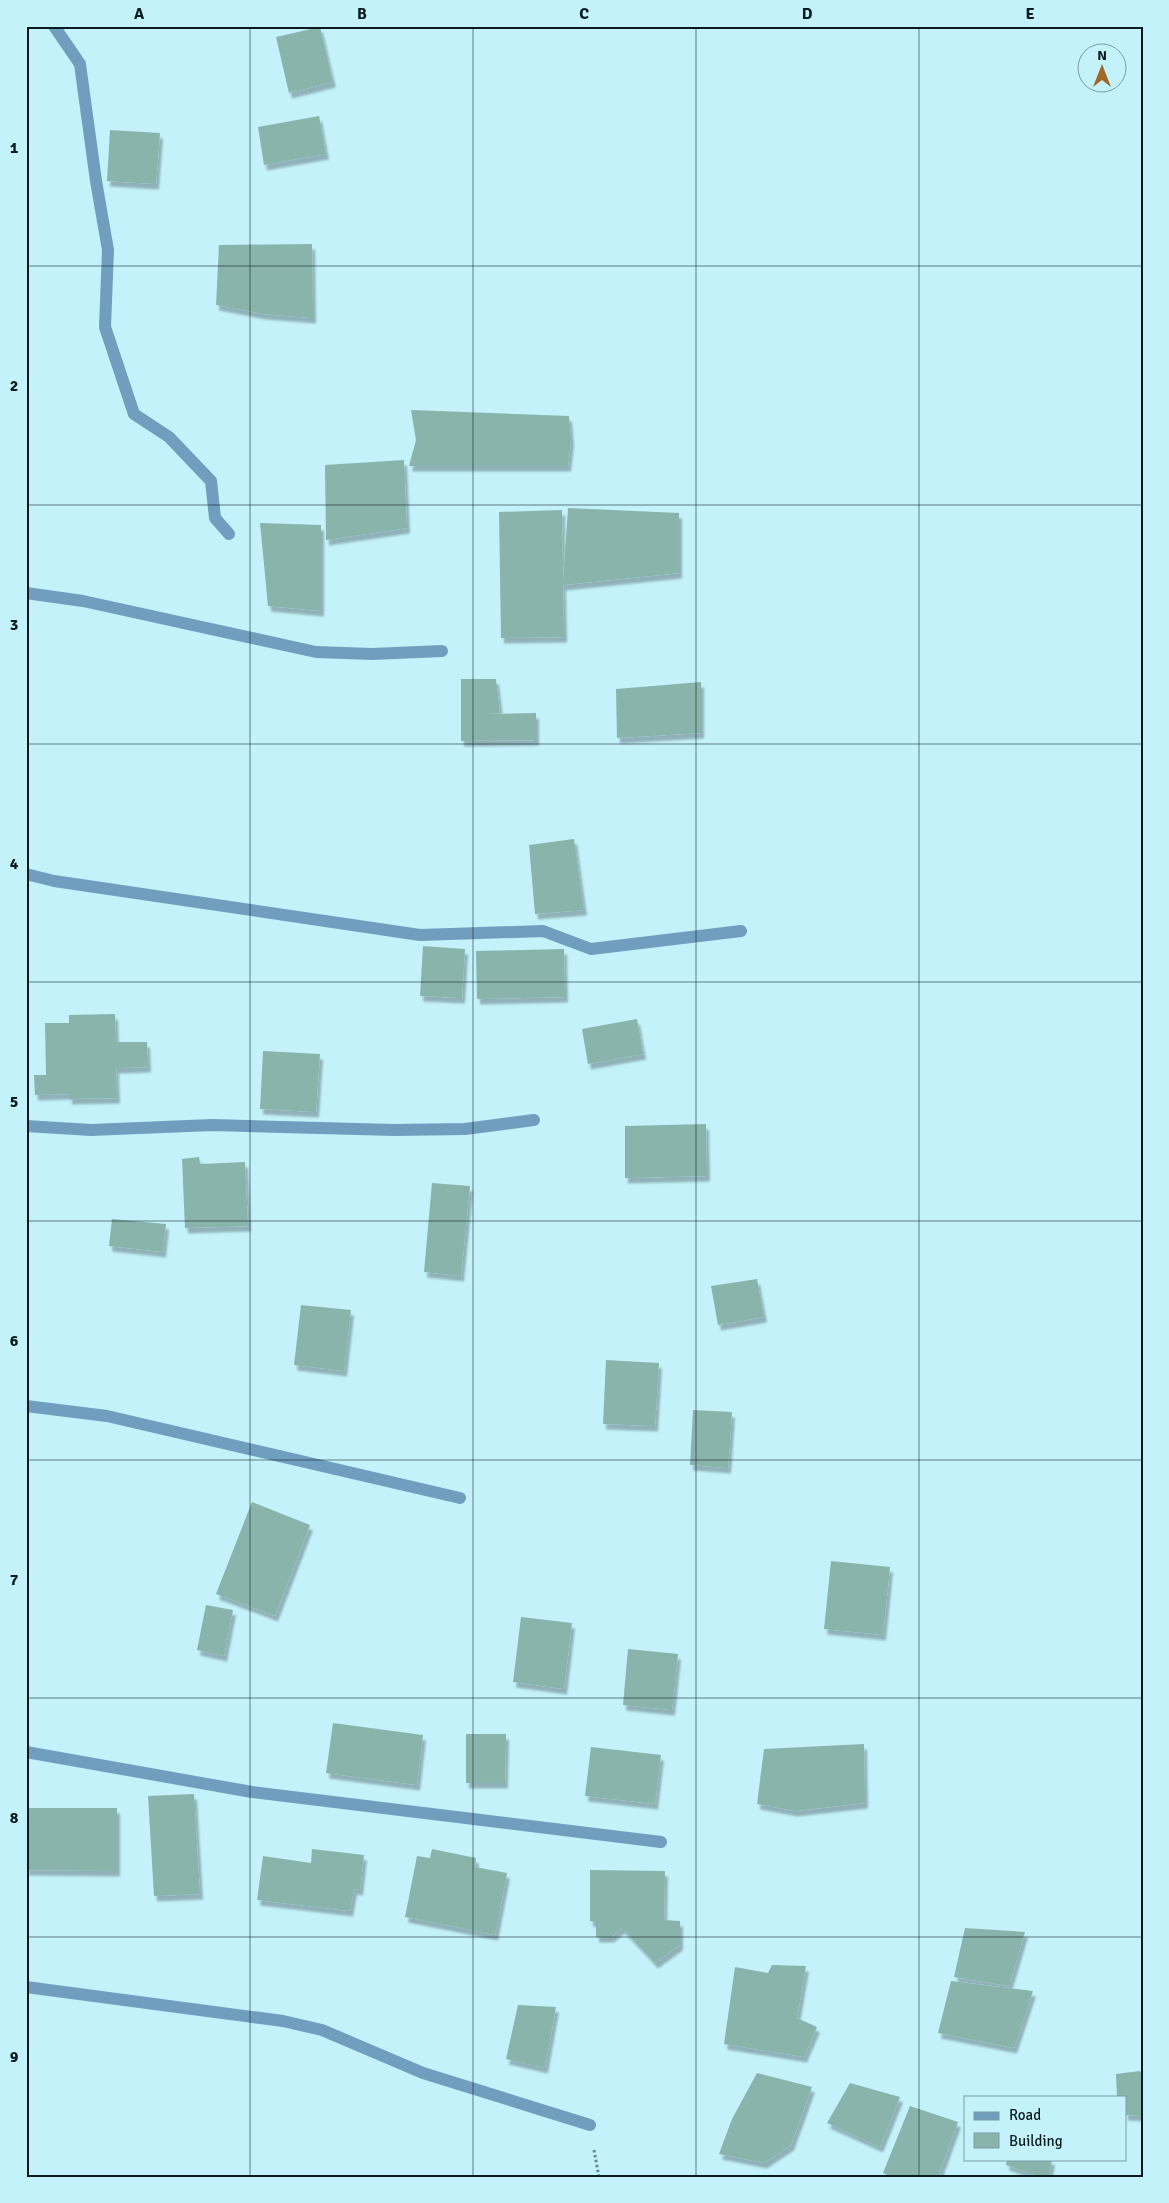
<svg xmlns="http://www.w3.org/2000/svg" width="1169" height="2203" viewBox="0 0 1169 2203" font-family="Signika,sans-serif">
	<defs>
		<filter id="shadow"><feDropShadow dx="3" dy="5.5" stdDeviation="1" flood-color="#0004"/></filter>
	</defs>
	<rect width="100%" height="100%" fill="#c4f2fb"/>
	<g fill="#88b4ac" filter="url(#shadow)">
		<polygon points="320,27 333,82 289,93 276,37"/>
		<polygon points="319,116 326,154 264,165 258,127"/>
		<polygon points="110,130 160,133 156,184 107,181"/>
		<polygon points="312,244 313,318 263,314 216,305 219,245"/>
		<polygon points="411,410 569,416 571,441 568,466 409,466 416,440"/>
		<polygon points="404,460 407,528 326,540 325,465"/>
		<polygon points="568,508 679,513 679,573 563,585 564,637 501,638 499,512 562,510 563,581"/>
		<polygon points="260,523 321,525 321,611 268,606"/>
		<polygon points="461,679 496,679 500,713 487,714 536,713 536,740 461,741"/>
		<polygon points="701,682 701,733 617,738 616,689"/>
		<polygon points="574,839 584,910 535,914 529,845"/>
		<polygon points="423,946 465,949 462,998 420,996"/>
		<polygon points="564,949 565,997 477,999 476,951"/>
		<polygon points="115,1014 116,1042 147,1042 148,1067 116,1068 117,1098 69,1099 69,1094 35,1095 34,1075 46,1075 45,1023 69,1023 69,1015"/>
		<polygon points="637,1019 643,1054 588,1064 582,1029"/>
		<polygon points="263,1051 320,1054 316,1112 260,1109"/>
		<polygon points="706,1124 707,1176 625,1178 625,1126"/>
		<polygon points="199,1157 200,1164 245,1162 248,1226 185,1228 182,1159"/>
		<polygon points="432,1183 470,1186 461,1276 424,1272"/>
		<polygon points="112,1219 166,1224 163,1252 109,1246"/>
		<polygon points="757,1279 764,1317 718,1325 711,1286"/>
		<polygon points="301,1305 351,1310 344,1371 294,1365"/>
		<polygon points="606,1360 659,1363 655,1426 603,1424"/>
		<polygon points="693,1410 732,1412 728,1468 690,1465"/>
		<polygon points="252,1502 310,1525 275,1616 216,1594"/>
		<polygon points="831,1561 890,1567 883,1635 824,1629"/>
		<polygon points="206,1605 233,1610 224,1656 197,1650"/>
		<polygon points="521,1617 572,1623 564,1689 513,1682"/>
		<polygon points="628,1649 678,1654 672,1710 623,1705"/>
		<polygon points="333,1723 423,1735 417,1785 326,1773"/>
		<polygon points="466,1734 506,1734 505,1783 466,1783"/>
		<polygon points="864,1744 865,1803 795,1811 757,1804 764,1749"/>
		<polygon points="591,1747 661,1755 655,1804 585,1796"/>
		<polygon points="194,1794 200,1894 154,1896 148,1796"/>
		<polygon points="26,1808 117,1808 117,1871 26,1870"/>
		<polygon points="312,1849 364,1855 360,1890 354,1889 350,1911 257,1900 263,1856 311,1863"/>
		<polygon points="432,1849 476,1858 475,1867 507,1873 495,1935 405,1917 417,1856 430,1858"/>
		<polygon points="590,1870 665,1871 664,1920 680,1921 680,1945 655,1963 622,1928 611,1937 596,1937 596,1922 590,1921"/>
		<polygon points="965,1928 1025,1932 1009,1986 954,1977"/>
		<polygon points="772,1965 806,1966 797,2018 817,2027 804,2057 724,2044 735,1967 768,1973"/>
		<polygon points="951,1981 1033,1991 1014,2048 938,2033"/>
		<polygon points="518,2005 556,2007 545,2068 506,2059"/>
		<polygon points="1140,2071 1143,2078 1143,2116 1125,2115 1125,2097 1117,2097 1116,2074"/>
		<polygon points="757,2073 812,2087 791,2145 764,2163 719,2154 732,2119"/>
		<polygon points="850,2083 900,2097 880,2147 827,2123"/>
		<polygon points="910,2106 958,2122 938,2177 892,2177 883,2173"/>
		<polygon points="1007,2159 1052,2159 1049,2177 1040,2177 1006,2165"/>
	</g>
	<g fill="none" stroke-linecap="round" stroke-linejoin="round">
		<polyline stroke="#69898f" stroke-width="3" stroke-dasharray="2.5 2.5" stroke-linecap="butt" points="594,2150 599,2177"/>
		<polyline stroke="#709ebe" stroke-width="12" points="26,593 83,601 316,652 372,654 442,651"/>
		<g stroke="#709ebe" stroke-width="12">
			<polyline points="54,26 80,64 96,181 108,250 105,327 134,414 169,437 211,481 215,518 229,534"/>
			<polyline points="26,874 54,881 420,935 543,931 591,949 741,931"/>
			<polyline points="26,1126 91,1130 212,1125 394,1130 465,1129 534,1120"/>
			<polyline points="26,1406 107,1416 460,1498"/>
			<polyline points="26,1752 252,1792 661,1842"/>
			<polyline points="26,1987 283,2021 322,2030 423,2073 590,2125"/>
		</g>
	</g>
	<path fill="none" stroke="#0a1c1f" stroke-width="1" stroke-opacity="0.55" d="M250 26V2177M473 26V2177M696 26V2177M919 26V2177M26 266H1143M26 505H1143M26 744H1143M26 982H1143M26 1221H1143M26 1460H1143M26 1698H1143M26 1937H1143"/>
	<rect width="1169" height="2203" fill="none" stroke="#c4f2fb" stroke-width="55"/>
	<rect x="964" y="2096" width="162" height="65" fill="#c4f2fb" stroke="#7a9ca3"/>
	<rect x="974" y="2112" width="25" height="8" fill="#709ebe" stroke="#7a9ca3"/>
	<text x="1009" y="2120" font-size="15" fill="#0a1c1f">Road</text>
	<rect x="974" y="2133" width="25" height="15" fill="#88b4ac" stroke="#7a9ca3"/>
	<text x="1009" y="2146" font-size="15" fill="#0a1c1f">Building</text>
	<g transform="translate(1102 68)"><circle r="24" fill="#c4f2fb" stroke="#7a9ca3"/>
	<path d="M0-4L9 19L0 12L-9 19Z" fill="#a16727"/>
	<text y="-8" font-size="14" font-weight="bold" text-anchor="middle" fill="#0a1c1f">N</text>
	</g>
	<rect x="28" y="28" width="1114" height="2148" fill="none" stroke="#0a1c1f" stroke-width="2"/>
	<g font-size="16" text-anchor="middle" font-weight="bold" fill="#0a1c1f">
		<text x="139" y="19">A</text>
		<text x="362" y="19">B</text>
		<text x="584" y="19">C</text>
		<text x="807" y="19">D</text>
		<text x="1030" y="19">E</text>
		<text x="14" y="153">1</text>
		<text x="14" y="391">2</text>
		<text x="14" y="630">3</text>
		<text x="14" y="869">4</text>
		<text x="14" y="1107">5</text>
		<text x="14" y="1346">6</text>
		<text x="14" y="1585">7</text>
		<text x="14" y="1823">8</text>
		<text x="14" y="2062">9</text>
	</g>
</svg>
